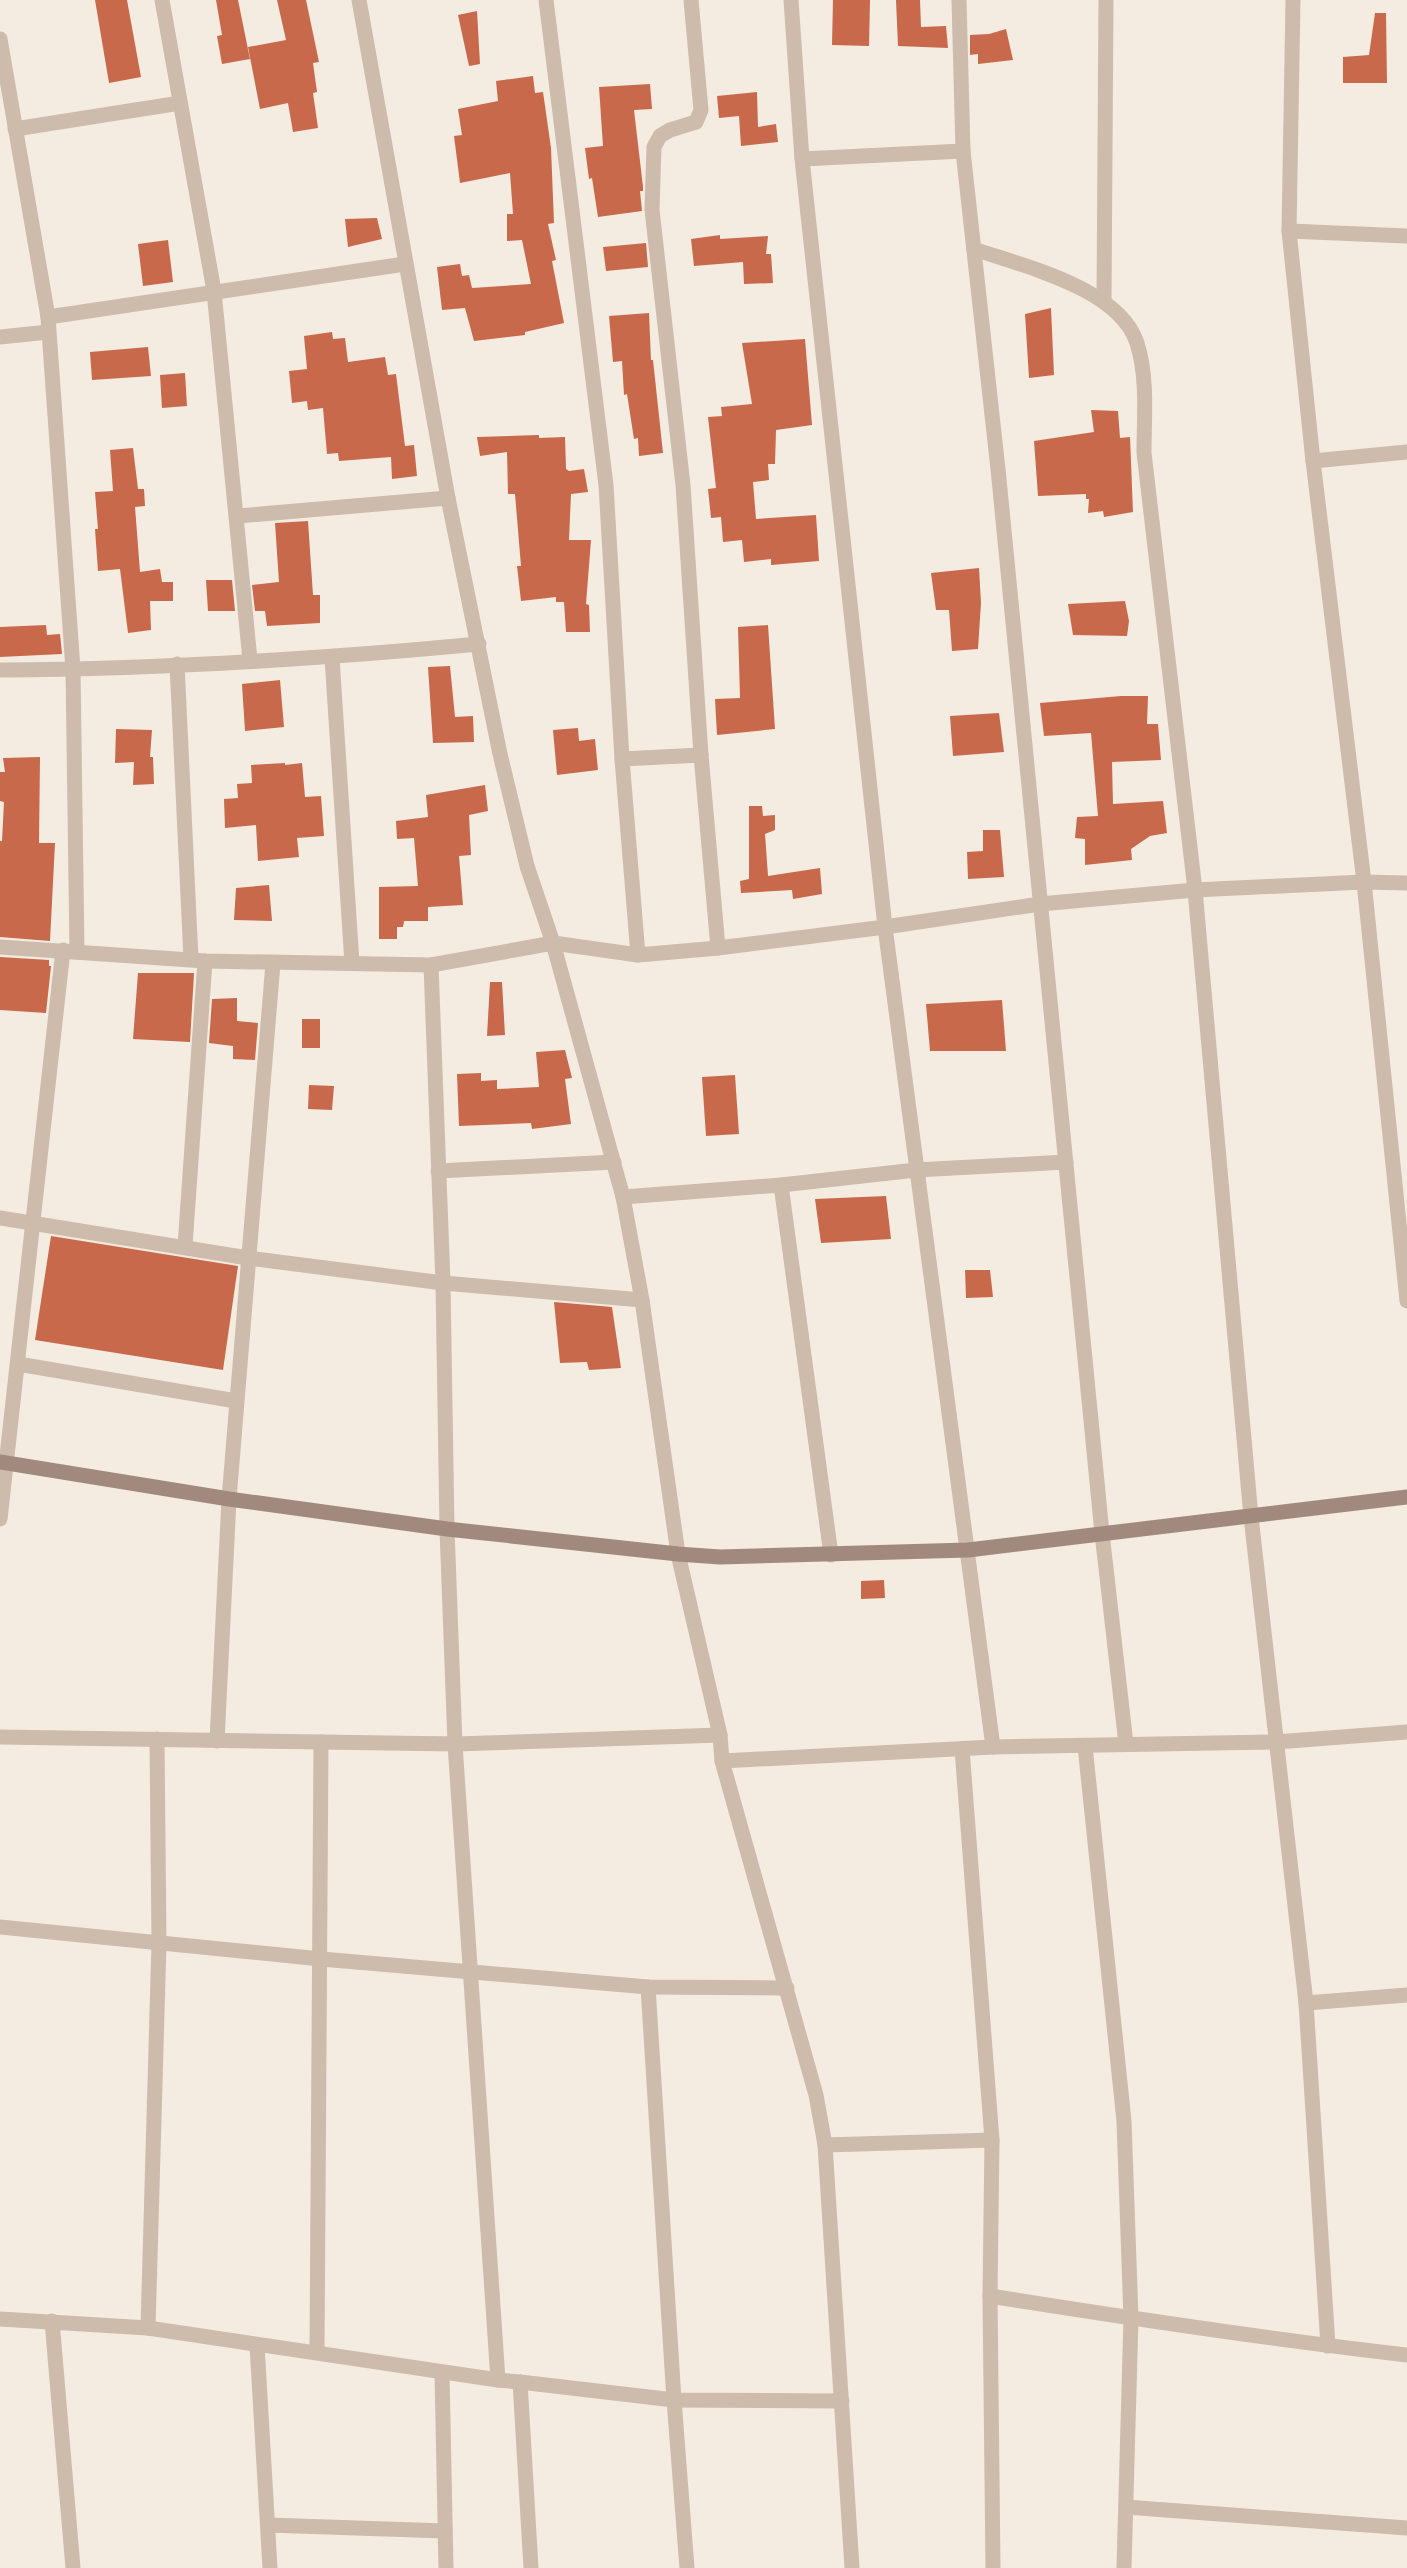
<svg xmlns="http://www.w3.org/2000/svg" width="1407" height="2568" viewBox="0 0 1407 2568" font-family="'Source Sans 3',sans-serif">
	<rect width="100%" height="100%" fill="#f4ebe1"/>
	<g fill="#c8694b">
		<polygon points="95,0 127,0 141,77 109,83"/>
		<polygon points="216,0 238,0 250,59 222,64 217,36 222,35"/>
		<polygon points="277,0 306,0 319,62 313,63 317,92 313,93 318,128 293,132 288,103 260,109 248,47 286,40"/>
		<polygon points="833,0 870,0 869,46 832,45"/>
		<polygon points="896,0 920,0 921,27 946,26 948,48 898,46"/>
		<polygon points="477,11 480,64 469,66 458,15"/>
		<polygon points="1375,13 1386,13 1387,83 1343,83 1343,57 1369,55"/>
		<polygon points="1006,29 1013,60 978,64 978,54 970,55 970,35 989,34"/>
		<polygon points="533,76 535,93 543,92 551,148 554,223 548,224 556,260 552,261 564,323 525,332 525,335 474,341 465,308 442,310 437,267 460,264 462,276 469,275 472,288 531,284 522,240 507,241 507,214 513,214 510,173 460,183 454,136 462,135 458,109 498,101 496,81"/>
		<polygon points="650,84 652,109 634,110 643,187 643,191 640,191 642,211 598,217 592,178 589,179 585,148 603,146 599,87"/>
		<polygon points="757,92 758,127 776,124 778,142 741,146 739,116 719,118 717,96"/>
		<polygon points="377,218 382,239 348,247 345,219"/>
		<polygon points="720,235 720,239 768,236 766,254 771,254 773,283 744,284 743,262 694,266 691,239"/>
		<polygon points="168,240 173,282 143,286 138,244"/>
		<polygon points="646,243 648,267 606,271 603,247"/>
		<polygon points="1051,308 1054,375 1029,378 1025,314"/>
		<polygon points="649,313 651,360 653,360 663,453 639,456 638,438 634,439 627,394 624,395 622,361 613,362 609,316"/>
		<polygon points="332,332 333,339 345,338 348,362 385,357 388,375 396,374 405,446 414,445 417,476 392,479 391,457 339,461 338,453 327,454 323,408 308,410 307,401 292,403 289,371 307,369 304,336"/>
		<polygon points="805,339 812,425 776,430 775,464 768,464 769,480 753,482 756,519 816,515 819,561 771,565 771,559 744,562 742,540 723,542 721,517 711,518 708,489 716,488 708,417 722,416 721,407 752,404 742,343"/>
		<polygon points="148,347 151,376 92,380 90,352"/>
		<polygon points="185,373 187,406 162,408 160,375"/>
		<polygon points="1091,410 1118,411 1120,438 1130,437 1133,512 1104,517 1103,511 1088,513 1089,499 1086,499 1086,494 1038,496 1034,441 1094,432"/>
		<polygon points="539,435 539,438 565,437 566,469 569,471 584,469 588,492 571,494 569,540 591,540 586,604 589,605 590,632 566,632 564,602 556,602 556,597 521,601 517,566 521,566 515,494 508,494 507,452 480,456 477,437"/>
		<polygon points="133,448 138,489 144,489 145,506 135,507 140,572 160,569 162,582 173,582 173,601 150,601 151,630 128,633 120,569 98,571 95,529 98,529 95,492 113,491 110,450"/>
		<polygon points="308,521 313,595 320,595 320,623 267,626 265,611 255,611 252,585 279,582 275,523"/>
		<polygon points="979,568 981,603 978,649 952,651 949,610 936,610 931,573"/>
		<polygon points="206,580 232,580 235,611 208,611"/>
		<polygon points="1125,601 1129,621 1127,636 1073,635 1068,604"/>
		<polygon points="46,625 47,635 60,634 62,654 0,657 0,627"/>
		<polygon points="768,625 775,729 717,735 715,699 740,698 738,627"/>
		<polygon points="450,666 455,717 473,716 474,742 433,743 428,667"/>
		<polygon points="280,680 284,727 245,731 242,684"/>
		<polygon points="1121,696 1148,696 1147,724 1158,724 1161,760 1112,762 1113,804 1163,801 1167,833 1150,836 1131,849 1132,860 1085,865 1085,839 1075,838 1077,817 1098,816 1091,733 1044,736 1040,703"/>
		<polygon points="999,713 1004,752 953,756 950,716"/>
		<polygon points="578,728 579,741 595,739 598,770 557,775 553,730"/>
		<polygon points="116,729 152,730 150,757 153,757 154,784 133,785 134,762 115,763"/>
		<polygon points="40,757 39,843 55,843 50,941 0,937 0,841 2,841 4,802 0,801 0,772 5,772 3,758"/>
		<polygon points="285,763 285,765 302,763 305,797 321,796 324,836 297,838 299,857 258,861 256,825 225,828 224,799 238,798 237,784 252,783 251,765"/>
		<polygon points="485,785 488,811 469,815 471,855 459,856 463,905 428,907 428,921 404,921 403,927 397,927 397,939 379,939 379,887 418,886 414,838 397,839 396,821 428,817 426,795"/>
		<polygon points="749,806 762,806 763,816 775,815 775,830 765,834 768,876 820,868 822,894 793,899 792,890 741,893 740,881 749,879"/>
		<polygon points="983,830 1000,830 1004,877 968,879 967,852 983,851"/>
		<polygon points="269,885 272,921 234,920 236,888"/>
		<polygon points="0,957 49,960 49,966 51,966 46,1013 0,1010"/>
		<polygon points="138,973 194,973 190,1042 133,1039"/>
		<polygon points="490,982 502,982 505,1035 487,1036"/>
		<polygon points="237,998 237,1021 258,1023 255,1060 233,1059 233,1046 209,1043 212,999"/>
		<polygon points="1002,1000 1006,1051 930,1051 926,1004"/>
		<rect x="302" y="1019" width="18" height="29"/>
		<polygon points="565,1050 572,1078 565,1079 571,1124 532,1129 531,1123 459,1126 457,1074 481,1073 481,1081 497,1080 497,1089 539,1087 536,1052"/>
		<polygon points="735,1075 739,1134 706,1136 702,1077"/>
		<polygon points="309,1085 334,1086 332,1110 308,1109"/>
		<polygon points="886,1196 891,1239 821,1243 815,1199"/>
		<polygon points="51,1236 238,1266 223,1370 35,1340"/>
		<polygon points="965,1270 990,1270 993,1297 966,1298"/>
		<polygon points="554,1302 612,1307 621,1368 589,1370 587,1362 560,1363"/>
		<polygon points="884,1580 885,1598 861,1599 861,1581"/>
	</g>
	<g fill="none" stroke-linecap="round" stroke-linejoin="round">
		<g stroke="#cdbbac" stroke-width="15">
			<polyline points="162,0 214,291 250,660"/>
			<polyline points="359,0 448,498 500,754 527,866 553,943 623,1197 642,1300 678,1554 720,1735 722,1761 816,2095 825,2145 852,2568"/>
			<polyline points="546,0 606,485 622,759 638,955"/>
			<polyline points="691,0 701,110 696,122 670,130 660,136 654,147 652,210 683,485 701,755 718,948"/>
			<polyline points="791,0 802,159 885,927 993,1747"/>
			<polyline points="959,0 963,151 998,469 1102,1533 1126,1744"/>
			<polyline points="1293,0 1289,231 1313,461 1364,882 1407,1301"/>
			<polyline points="0,39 48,317 73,669 77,951"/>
			<polyline points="15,129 180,103"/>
			<polyline points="802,159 963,151"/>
			<polyline points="1289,231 1407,236"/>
			<path d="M974 249C1023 266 1119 288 1137 343 1148 378 1144 417 1144 453L1195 890 1251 1517 1306 2003 1328 2346"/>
			<polyline points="1104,301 1106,0"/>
			<polyline points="48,317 405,264"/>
			<polyline points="0,337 48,332"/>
			<polyline points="1313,461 1407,452"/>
			<polyline points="238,516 448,498"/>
			<polyline points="332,658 352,963"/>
			<polyline points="177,664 191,959"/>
			<path d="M0 670C160 669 320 659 479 644"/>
			<polyline points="622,759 701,755"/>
			<polyline points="0,947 205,961 431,965 553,943 638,955 718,948 885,927 1040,904 1195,890 1364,882 1407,883"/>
			<polyline points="431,965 443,1283 447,1529 455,1744 498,2380 520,2382 531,2568"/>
			<polyline points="438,1171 614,1162"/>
			<polyline points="781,1185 831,1555"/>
			<polyline points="623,1197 781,1185 916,1170 1066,1162"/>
			<polyline points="0,1218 248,1258 443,1283 642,1300"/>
			<polyline points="185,1246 205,961"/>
			<polyline points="18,1364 236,1401"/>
			<polyline points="0,1519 63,950"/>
			<polyline points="0,1737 455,1744 720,1735"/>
			<polyline points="217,1741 229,1499 273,963"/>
			<polyline points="1085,1746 1124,2121 1131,2318 1124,2568"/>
			<polyline points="962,1749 992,2140 990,2296 993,2568"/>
			<polyline points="722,1761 993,1747 1276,1742 1407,1732"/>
			<polyline points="0,1927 321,1959 648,1987 787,1988"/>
			<polyline points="648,1987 674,2400 687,2568"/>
			<polyline points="1306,2003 1407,1995"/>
			<polyline points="825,2145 992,2140"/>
			<path d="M990 2296C1128 2318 1267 2339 1407 2355"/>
			<polyline points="0,2319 148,2328 498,2380"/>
			<polyline points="52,2321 73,2568"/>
			<polyline points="148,2328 159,1943 157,1739"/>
			<polyline points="257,2345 270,2568"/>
			<polyline points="317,2351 321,1742"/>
			<polyline points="442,2373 446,2568"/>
			<polyline points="520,2382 674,2400 842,2401"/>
			<polyline points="1126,2507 1407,2528"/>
			<polyline points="268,2525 445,2531"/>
		</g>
		<polyline stroke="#a18a7d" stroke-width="15" points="0,1462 229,1499 447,1529 678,1554 720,1557 968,1550 1407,1497"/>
	</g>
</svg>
